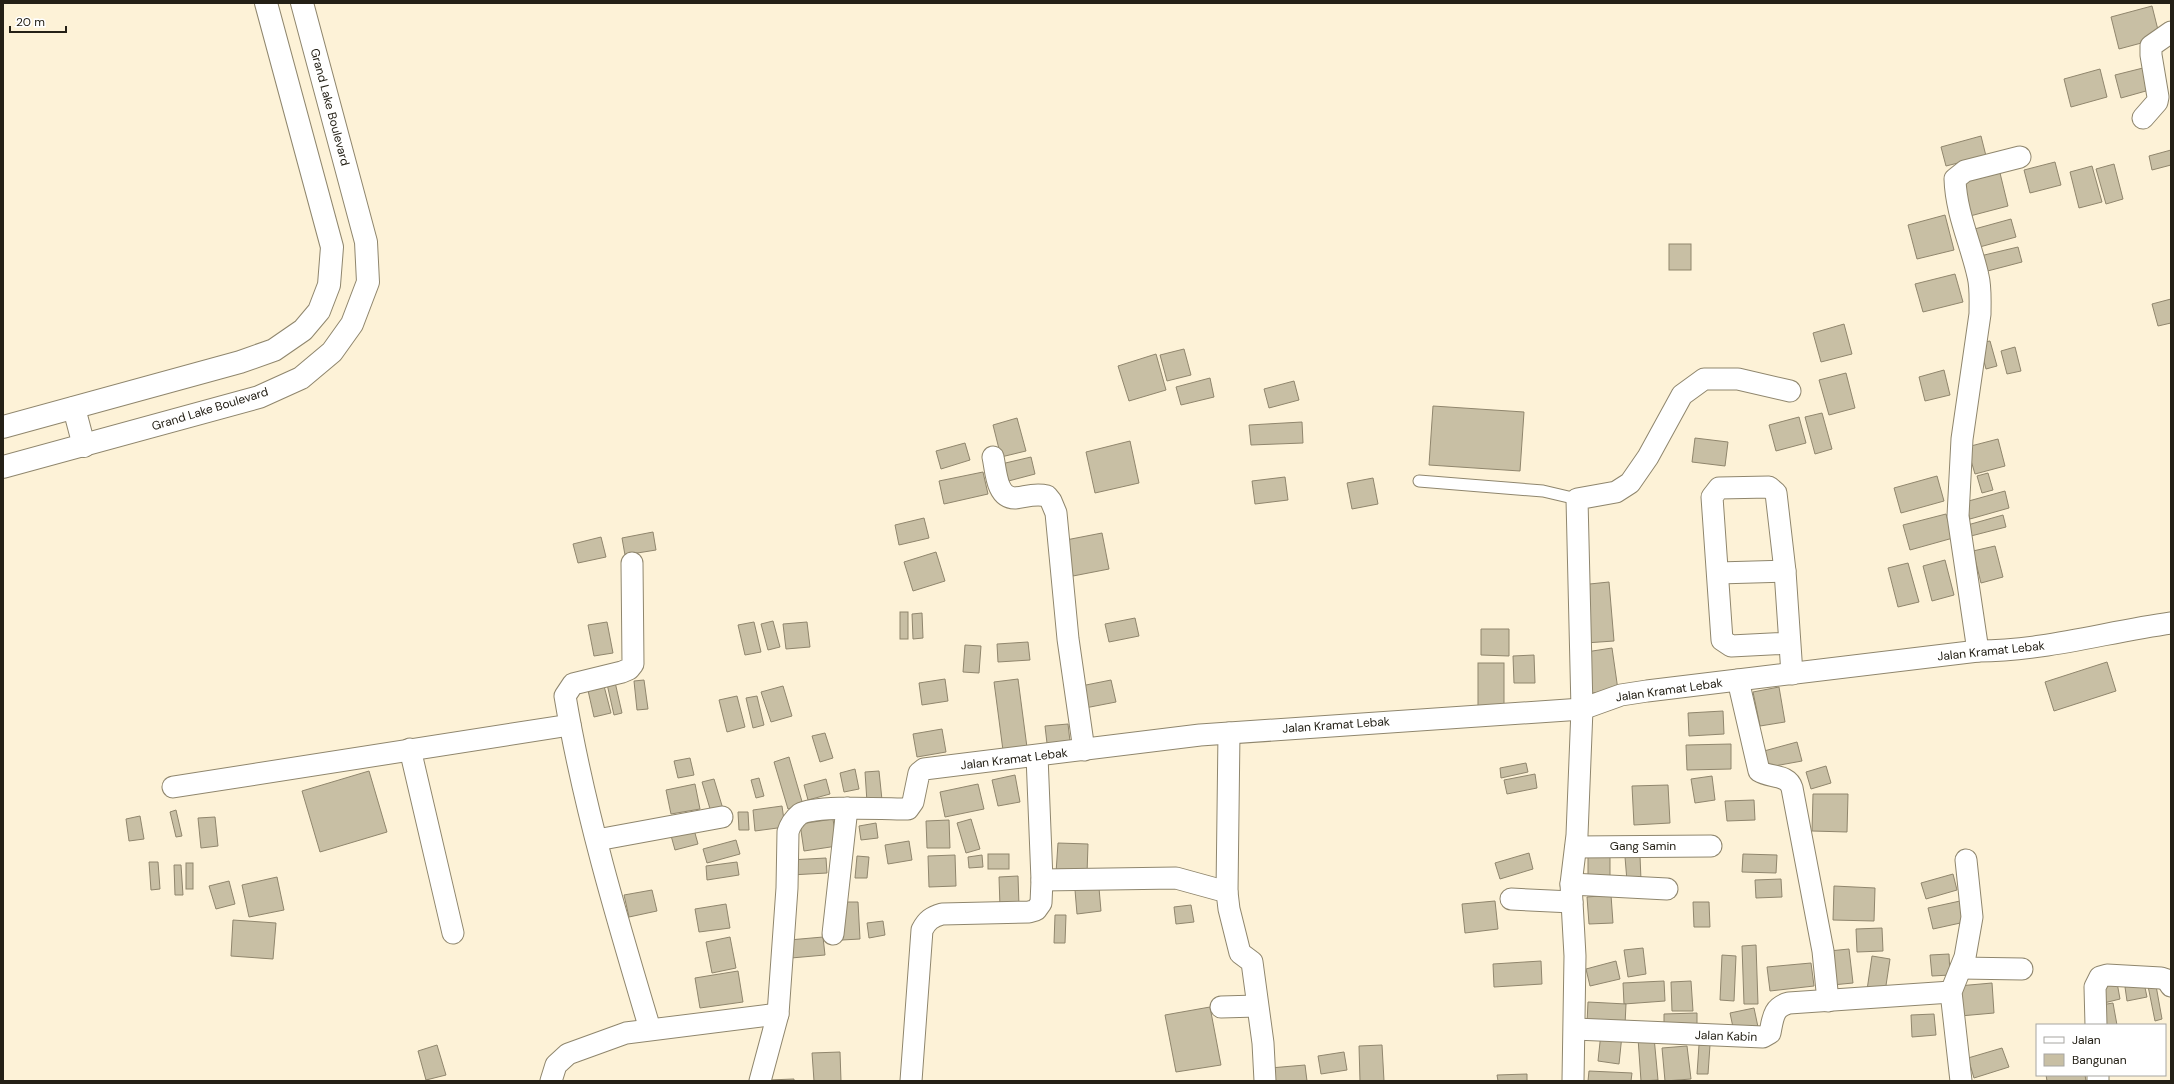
<svg xmlns="http://www.w3.org/2000/svg" width="2174" height="1084" viewBox="0 0 2174 1084" font-family="'DM Sans',sans-serif">
	<rect width="100%" height="100%" fill="#fdf2d7"/>
	<g fill="#c8bfa4" stroke="#90866d">
		<polygon points="2152,6 2160,38 2119,49 2111,17"/>
		<polygon points="2147,67 2153,89 2121,98 2115,75"/>
		<polygon points="2100,69 2107,97 2071,107 2064,79"/>
		<polygon points="1981,136 1986,156 1946,166 1941,147"/>
		<polygon points="2171,150 2171,165 2152,170 2149,156"/>
		<polygon points="2055,162 2061,185 2030,193 2024,170"/>
		<polygon points="2114,164 2123,199 2106,204 2096,169"/>
		<polygon points="2092,166 2102,202 2079,208 2070,172"/>
		<polygon points="2000,173 2008,206 1970,216 1961,183"/>
		<polygon points="1945,215 1954,250 1917,259 1908,225"/>
		<polygon points="2011,219 2016,237 1976,248 1971,230"/>
		<rect x="1669" y="244" width="22" height="26"/>
		<polygon points="2018,247 2022,262 1980,273 1976,257"/>
		<polygon points="1955,274 1963,302 1923,312 1915,284"/>
		<polygon points="2171,299 2171,323 2158,326 2152,304"/>
		<polygon points="1844,324 1852,354 1821,362 1813,333"/>
		<polygon points="1990,341 1997,366 1986,369 1979,343"/>
		<polygon points="2015,347 2021,371 2007,374 2001,351"/>
		<polygon points="1184,349 1191,375 1167,381 1160,355"/>
		<polygon points="1156,354 1166,390 1129,401 1118,366"/>
		<polygon points="1944,370 1950,395 1925,401 1919,377"/>
		<polygon points="1846,373 1855,408 1829,415 1819,380"/>
		<polygon points="1210,378 1214,397 1181,405 1176,387"/>
		<polygon points="1294,381 1299,400 1269,408 1264,389"/>
		<polygon points="1433,406 1524,412 1520,471 1429,465"/>
		<polygon points="1822,413 1832,449 1815,454 1805,417"/>
		<polygon points="1799,417 1806,443 1776,451 1769,425"/>
		<polygon points="1017,418 1026,451 1001,457 993,425"/>
		<polygon points="1302,422 1303,443 1251,445 1249,425"/>
		<polygon points="1695,438 1728,442 1725,466 1692,462"/>
		<polygon points="1998,439 2005,466 1975,474 1967,447"/>
		<polygon points="1130,441 1139,483 1095,493 1086,452"/>
		<polygon points="965,443 970,460 941,469 936,451"/>
		<polygon points="1031,457 1035,474 1001,483 997,465"/>
		<polygon points="983,472 988,494 944,504 939,481"/>
		<polygon points="1988,473 1993,490 1982,493 1977,476"/>
		<polygon points="1937,476 1944,501 1901,513 1894,488"/>
		<polygon points="1285,477 1288,500 1255,504 1252,481"/>
		<polygon points="1373,478 1378,504 1352,509 1347,483"/>
		<polygon points="2005,491 2009,508 1970,519 1965,502"/>
		<polygon points="1946,514 1953,538 1910,550 1903,525"/>
		<polygon points="2003,515 2006,527 1967,537 1964,526"/>
		<polygon points="924,518 929,538 899,545 895,525"/>
		<polygon points="653,532 656,550 625,555 622,538"/>
		<polygon points="1102,533 1109,569 1073,576 1066,540"/>
		<polygon points="601,537 606,557 578,563 573,544"/>
		<polygon points="1995,546 2003,577 1981,583 1973,551"/>
		<polygon points="936,552 945,581 913,591 904,562"/>
		<polygon points="1945,560 1954,595 1932,601 1923,566"/>
		<polygon points="1908,563 1919,602 1898,607 1888,568"/>
		<polygon points="1609,582 1614,641 1585,643 1580,585"/>
		<rect x="900" y="612" width="8" height="27"/>
		<polygon points="922,613 923,638 913,639 912,614"/>
		<polygon points="1135,618 1139,636 1109,642 1105,624"/>
		<polygon points="773,621 780,647 768,650 761,624"/>
		<polygon points="607,622 613,653 594,656 588,625"/>
		<polygon points="754,622 761,652 745,655 738,625"/>
		<polygon points="807,622 810,647 786,649 783,624"/>
		<polygon points="1481,629 1509,629 1509,656 1481,655"/>
		<polygon points="1028,642 1030,660 998,662 997,644"/>
		<polygon points="965,645 981,646 979,673 963,672"/>
		<polygon points="1612,648 1618,690 1592,693 1586,652"/>
		<polygon points="1534,655 1535,683 1514,683 1513,656"/>
		<polygon points="2107,662 2116,691 2054,711 2045,682"/>
		<rect x="1478" y="663" width="26" height="43"/>
		<polygon points="945,679 948,701 922,705 919,683"/>
		<polygon points="1018,679 1028,755 1004,758 994,682"/>
		<polygon points="644,680 648,709 637,710 634,681"/>
		<polygon points="1111,680 1116,702 1085,708 1081,686"/>
		<polygon points="603,682 611,713 594,717 587,686"/>
		<polygon points="615,682 622,713 614,715 607,684"/>
		<polygon points="783,686 792,716 771,722 761,692"/>
		<polygon points="1779,687 1785,722 1760,726 1753,692"/>
		<polygon points="737,696 745,727 727,732 719,700"/>
		<polygon points="757,696 764,725 753,728 746,698"/>
		<polygon points="1723,711 1724,734 1689,736 1688,713"/>
		<polygon points="1068,724 1071,750 1048,752 1045,726"/>
		<polygon points="942,729 946,752 917,757 913,734"/>
		<polygon points="825,733 833,758 820,762 812,736"/>
		<polygon points="1797,742 1802,761 1769,767 1764,751"/>
		<polygon points="1731,744 1731,769 1687,770 1686,745"/>
		<polygon points="789,757 803,805 788,809 774,762"/>
		<polygon points="690,758 694,775 678,778 674,761"/>
		<polygon points="1526,763 1528,772 1501,778 1500,768"/>
		<polygon points="1826,766 1831,783 1811,789 1806,772"/>
		<polygon points="855,769 859,789 844,792 840,773"/>
		<polygon points="369,771 387,832 320,852 302,791"/>
		<polygon points="879,771 882,800 867,802 865,772"/>
		<polygon points="1535,774 1537,788 1507,794 1504,780"/>
		<polygon points="1015,775 1020,802 998,806 992,780"/>
		<polygon points="1712,776 1715,800 1695,803 1691,779"/>
		<polygon points="759,778 764,796 756,798 751,780"/>
		<polygon points="714,779 723,809 711,812 702,782"/>
		<polygon points="826,779 830,794 808,800 804,785"/>
		<polygon points="695,784 700,809 671,814 666,790"/>
		<polygon points="978,784 984,809 945,817 940,792"/>
		<polygon points="1668,785 1670,823 1634,825 1632,786"/>
		<polygon points="1813,794 1848,794 1847,832 1812,831"/>
		<polygon points="1754,800 1755,820 1727,821 1725,801"/>
		<polygon points="782,806 785,827 755,831 753,810"/>
		<polygon points="176,810 182,836 176,837 170,812"/>
		<polygon points="738,812 748,812 749,830 739,830"/>
		<polygon points="140,816 144,839 129,841 126,819"/>
		<polygon points="215,817 218,846 201,848 198,818"/>
		<polygon points="833,819 837,846 804,851 800,824"/>
		<polygon points="971,819 980,849 966,853 957,823"/>
		<polygon points="949,820 950,848 927,848 926,821"/>
		<polygon points="876,823 878,838 861,840 859,826"/>
		<polygon points="693,826 698,844 675,850 670,832"/>
		<polygon points="736,840 740,854 707,863 703,849"/>
		<polygon points="909,841 912,860 888,864 885,845"/>
		<polygon points="1058,843 1088,844 1087,874 1056,873"/>
		<polygon points="1588,852 1610,852 1610,882 1588,881"/>
		<polygon points="1529,853 1533,869 1500,879 1495,863"/>
		<rect x="988" y="854" width="21" height="15"/>
		<polygon points="1743,854 1777,855 1776,873 1742,872"/>
		<polygon points="955,855 956,886 929,887 928,856"/>
		<polygon points="982,855 983,867 969,868 968,857"/>
		<polygon points="857,856 869,857 867,878 855,878"/>
		<polygon points="1640,856 1641,880 1627,881 1625,857"/>
		<polygon points="826,858 827,873 790,875 789,860"/>
		<polygon points="149,862 158,862 160,889 151,890"/>
		<polygon points="737,862 739,875 707,880 706,866"/>
		<rect x="186" y="863" width="7" height="26"/>
		<polygon points="174,865 181,865 183,895 175,895"/>
		<polygon points="1953,874 1957,890 1926,899 1921,883"/>
		<polygon points="1018,876 1019,906 1000,907 999,877"/>
		<polygon points="277,877 284,910 249,917 242,885"/>
		<polygon points="1781,879 1782,897 1756,898 1755,880"/>
		<polygon points="229,881 235,904 216,909 209,886"/>
		<polygon points="1834,886 1875,888 1874,921 1833,920"/>
		<polygon points="1099,888 1101,911 1077,914 1075,890"/>
		<polygon points="652,890 657,911 629,917 624,895"/>
		<polygon points="1611,895 1613,923 1589,924 1587,897"/>
		<polygon points="1495,901 1498,929 1465,933 1462,904"/>
		<polygon points="1960,901 1965,922 1933,929 1928,908"/>
		<polygon points="840,902 858,902 860,939 842,940"/>
		<polygon points="1693,902 1709,902 1710,927 1694,927"/>
		<polygon points="726,904 730,928 699,932 695,909"/>
		<polygon points="1191,905 1194,922 1176,924 1174,907"/>
		<polygon points="1055,915 1066,915 1065,943 1054,943"/>
		<polygon points="233,920 276,923 273,959 231,956"/>
		<polygon points="883,921 885,935 869,938 867,923"/>
		<polygon points="1882,928 1883,951 1857,952 1856,929"/>
		<polygon points="730,937 736,968 712,973 706,942"/>
		<polygon points="823,937 825,955 791,958 789,940"/>
		<polygon points="1756,945 1758,1004 1744,1004 1742,946"/>
		<polygon points="1643,948 1646,974 1628,977 1624,950"/>
		<polygon points="1849,949 1853,983 1832,985 1829,951"/>
		<polygon points="1949,954 1950,975 1932,976 1930,955"/>
		<polygon points="1722,955 1736,956 1734,1001 1720,1000"/>
		<polygon points="1872,956 1890,959 1885,992 1867,990"/>
		<polygon points="1541,961 1542,984 1494,987 1493,964"/>
		<polygon points="1616,961 1620,979 1590,986 1586,969"/>
		<polygon points="1811,963 1814,986 1770,991 1767,967"/>
		<polygon points="738,971 743,1002 700,1008 695,978"/>
		<polygon points="2116,977 2120,999 2104,1003 2099,980"/>
		<polygon points="2155,980 2162,1019 2155,1021 2147,981"/>
		<polygon points="1664,981 1665,1001 1624,1004 1623,983"/>
		<polygon points="1691,981 1693,1011 1672,1011 1671,982"/>
		<polygon points="1992,983 1994,1013 1960,1016 1958,986"/>
		<polygon points="2144,983 2147,997 2127,1001 2125,987"/>
		<polygon points="1588,1002 1626,1004 1625,1025 1587,1023"/>
		<polygon points="2113,1003 2117,1025 2105,1025 2101,1005"/>
		<polygon points="1210,1007 1221,1065 1176,1072 1165,1015"/>
		<polygon points="1754,1008 1758,1027 1734,1032 1730,1013"/>
		<polygon points="1697,1013 1697,1026 1664,1027 1664,1014"/>
		<polygon points="1934,1014 1936,1035 1912,1037 1911,1015"/>
		<polygon points="1601,1033 1622,1035 1619,1064 1598,1061"/>
		<polygon points="1654,1037 1658,1080 1641,1081 1638,1038"/>
		<polygon points="437,1045 446,1075 426,1080 418,1051"/>
		<polygon points="1382,1045 1384,1081 1360,1081 1359,1046"/>
		<polygon points="1699,1045 1710,1045 1708,1074 1697,1074"/>
		<polygon points="1687,1046 1691,1079 1665,1081 1662,1048"/>
		<polygon points="2002,1048 2009,1067 1974,1078 1968,1058"/>
		<polygon points="840,1052 841,1081 814,1081 812,1053"/>
		<polygon points="1344,1052 1347,1070 1321,1074 1318,1056"/>
		<polygon points="1305,1065 1307,1081 1271,1081 1270,1068"/>
		<polygon points="1589,1071 1632,1073 1631,1081 1588,1081"/>
		<polygon points="1527,1074 1527,1081 1498,1081 1497,1075"/>
		<polygon points="2046,1075 2085,1075 2086,1081 2047,1081"/>
		<polygon points="794,1079 794,1081 769,1081 769,1080"/>
	</g>
	<g fill="none" stroke-linecap="round" stroke-linejoin="round">
		<g stroke="#8f866d" stroke-width="13">
			<polyline id="lane" points="1419,481 1543,491 1577,499"/>
		</g>
		<g stroke="#8f866d" stroke-width="23">
			<g id="street">
				<polyline points="2143,118 2157,102 2158,97 2151,55 2151,46 2171,32"/>
				<path d="M993 457C996 470 996 498 1015 498 1026 497 1034 493 1047 496L1051 501 1056 513 1068 639 1084 750"/>
				<path d="M632 563 633 664 629 669 622 672 573 684 565 696C584 809 617 919 650 1029"/>
				<polyline points="1718,573 1785,571"/>
				<polyline points="1789,643 1731,646 1722,640 1712,497 1719,488 1769,487 1776,493 1785,571 1792,674"/>
				<path d="M1978 651 1958 516 1962 439 1980 314C1980 301 1981 288 1978 276 1971 244 1956 213 1955 179L1965 171 2020 157"/>
				<path d="M1738 680 1759 771C1770 778 1788 774 1792 788L1823 951 1828 1001"/>
				<polyline points="410,749 453,933"/>
				<polyline points="173,787 570,725"/>
				<polyline points="597,840 722,817"/>
				<polyline points="1576,847 1711,846"/>
				<polyline points="1042,880 1176,878 1227,892 1229,909 1240,953 1252,962 1263,1043 1265,1081"/>
				<polyline points="1571,884 1667,889"/>
				<polyline points="1227,892 1229,733"/>
				<polyline points="1511,899 1572,902"/>
				<polyline points="833,934 847,808"/>
				<polyline points="1961,968 2022,969"/>
				<polyline points="1221,1007 1257,1006"/>
				<polyline points="2096,1025 2095,987 2100,977 2107,975 2161,978 2167,980 2171,986"/>
				<path d="M1575 1029 1763 1037 1770 1033C1773 1018 1773 1007 1789 1003L1951 992"/>
				<polyline points="2098,1075 2098,1081"/>
				<polyline points="551,1081 556,1065 568,1054 626,1033 778,1014"/>
				<path d="M760 1081 778 1014 787 888 788 832C790 825 794 819 800 814 815 805 887 809 908 809L913 802 919 773 924 769 1200 735 1582 709 1621 695 1647 691 1978 651C2044 651 2106 632 2171 623"/>
				<path d="M911 1081 922 930C927 920 932 917 942 914L1029 912 1036 910 1041 903 1042 880 1037 756"/>
				<polyline points="1573,1081 1575,956 1571,884 1577,835 1582,709 1577,499 1616,492 1630,483 1648,457 1682,395 1704,379 1738,379 1790,391"/>
				<polyline points="1961,1081 1951,992 1965,957 1972,917 1966,860"/>
			</g>
		</g>
		<g stroke="#8f866d" stroke-width="24">
			<g id="secondary">
				<polyline points="74,408 84,446"/>
				<polyline points="3,427 240,362 274,350 303,330 319,311 329,285 332,247 266,3"/>
				<polyline points="3,467 259,397 301,378 332,352 352,324 368,282 366,242 302,3"/>
			</g>
		</g>
		<use href="#lane" stroke="#fff" stroke-width="11"/>
		<use href="#street" stroke="#fff" stroke-width="21"/>
		<use href="#secondary" stroke="#fff" stroke-width="22"/>
	</g>
	<g text-anchor="middle" stroke-width="3.5" stroke-linejoin="round" paint-order="stroke">
		<g font-size="12" fill="#242016" stroke="#fff">
			<text transform="translate(330 107) rotate(75)" y="4">Grand Lake Boulevard</text>
			<text transform="translate(210 409) rotate(-17)" y="4">Grand Lake Boulevard</text>
			<text transform="translate(1991 651) rotate(-6)" y="4">Jalan Kramat Lebak</text>
			<text transform="translate(1669 690) rotate(-8)" y="4">Jalan Kramat Lebak</text>
			<text transform="translate(1336 725) rotate(-4)" y="4">Jalan Kramat Lebak</text>
			<text transform="translate(1014 759) rotate(-7)" y="4">Jalan Kramat Lebak</text>
			<text x="1643" y="850">Gang Samin</text>
			<text transform="translate(1726 1036) rotate(2)" y="4">Jalan Kabin</text>
		</g>
	</g>
	<rect width="2174" height="1084" fill="none" stroke="#242016" stroke-width="8"/>
	<rect x="2036" y="1024" width="130" height="52" fill="#ffffff" stroke="#a7a6a2"/>
	<rect x="2044" y="1037" width="20" height="6" fill="#ffffff" stroke="#a7a6a2"/>
	<text x="2072" y="1044" font-size="12" fill="#242016">Jalan</text>
	<rect x="2044" y="1054" width="20" height="12" fill="#c8bfa4" stroke="#a7a6a2"/>
	<text x="2072" y="1064" font-size="12" fill="#242016">Bangunan</text>
	<path d="M10 26v6h56v-6" fill="none" stroke="#242016" stroke-width="2"/>
	<text x="16" y="26" font-size="12" fill="#242016" stroke="#ffffff" stroke-width="3" paint-order="stroke">20 m</text>
</svg>
